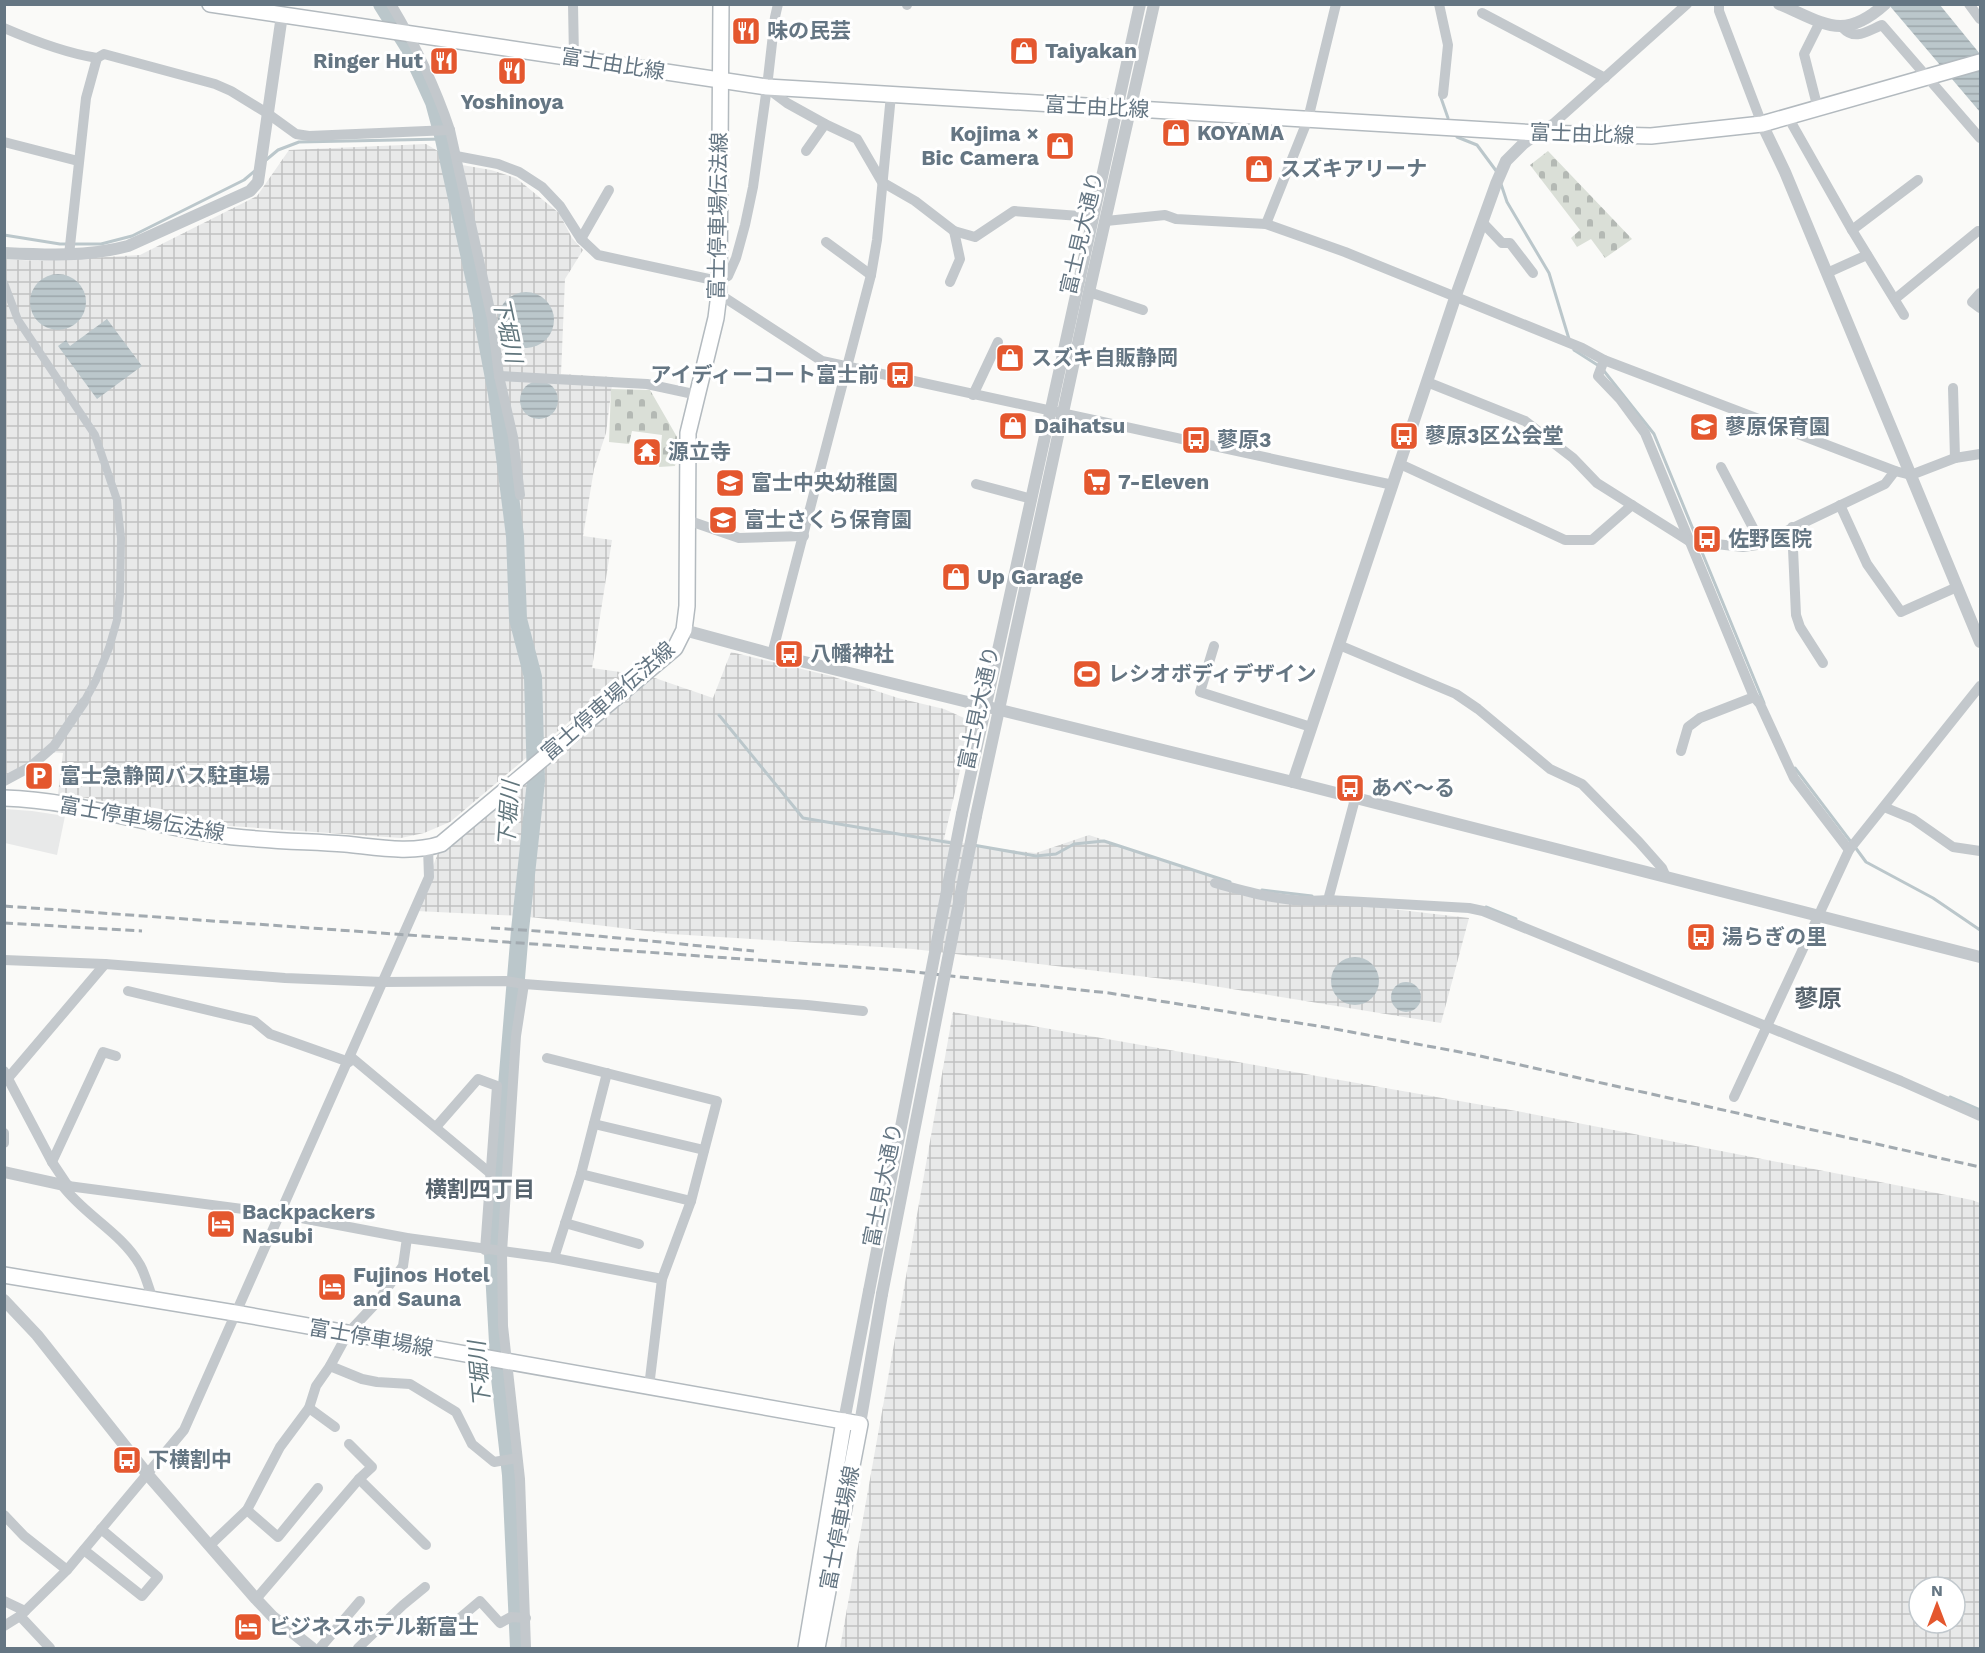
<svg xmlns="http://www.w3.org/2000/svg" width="1985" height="1653" viewBox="0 0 1985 1653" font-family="'Work Sans','Noto Sans JP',sans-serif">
	<defs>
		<pattern id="industrial-grid" width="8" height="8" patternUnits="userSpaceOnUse" patternTransform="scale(1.5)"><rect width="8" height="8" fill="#e8e9e9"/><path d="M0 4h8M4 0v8" fill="none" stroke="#c0c1c2"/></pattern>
		<pattern id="cemetery-stones" width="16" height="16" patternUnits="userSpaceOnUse" patternTransform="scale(1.5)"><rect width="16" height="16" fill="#dadfd7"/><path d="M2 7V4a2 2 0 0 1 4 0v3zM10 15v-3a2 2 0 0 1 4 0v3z" fill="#b4b9b4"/></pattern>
		<pattern id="water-rules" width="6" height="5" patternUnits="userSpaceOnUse" patternTransform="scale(1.5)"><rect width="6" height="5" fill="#bbc7cb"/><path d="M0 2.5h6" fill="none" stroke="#9ca6aa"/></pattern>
	</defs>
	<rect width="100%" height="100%" fill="#fafaf8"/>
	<polygon fill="#e8e9e9" points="5,809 32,811 65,816 57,855 5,843"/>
	<g fill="url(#industrial-grid)" fill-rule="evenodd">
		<polygon points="426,144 462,165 491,170 516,178 559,213 572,238 583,250 565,279 561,374 613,377 606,433 594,469 583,536 612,540 592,668 627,673 450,822 424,833 401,838 215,825 94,799 58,794 63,753 50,752 5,783 5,259 38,261 140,255 257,196 289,150"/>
		<polygon points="731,652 831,676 898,698 944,709 964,718 970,728 944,839 976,846 1036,853 1089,835 1264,894 1469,918 1441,1023 1189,982 913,949 671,934 522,916 416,911 438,853 652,677 713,698"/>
		<path d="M953 1012 1522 1112 1972 1200 1980 1203V1648H840ZM1919 1587H1955V1623H1919Z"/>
	</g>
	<g fill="url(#cemetery-stones)">
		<polygon points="1548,151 1632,239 1605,258 1591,239 1577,247 1571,238 1580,230 1530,165"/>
		<polygon points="611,389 650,390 677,437 675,466 659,467 662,435 632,431 629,444 609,442"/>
	</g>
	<g fill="url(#water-rules)">
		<polygon points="1889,5 1940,5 1980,54 1980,112"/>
		<circle cx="58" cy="302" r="28"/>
		<circle cx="526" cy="320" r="28"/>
		<polygon points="107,319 142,366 97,399 58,346 66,340 70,346"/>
		<circle cx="539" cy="400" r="19"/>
		<circle cx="1355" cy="981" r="24"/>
		<circle cx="1406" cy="997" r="15"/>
	</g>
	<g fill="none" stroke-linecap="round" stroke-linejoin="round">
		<g stroke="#bbc7cb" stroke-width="3">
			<polyline points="1440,95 1448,118"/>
			<polyline points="1457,137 1477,145 1497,172"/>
			<polyline points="266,160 278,150 299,142 444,139"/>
			<polyline points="1501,184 1507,202 1549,273 1569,339"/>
			<polyline points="4,235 60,244 101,244 132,236 244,180 257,169"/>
			<polyline points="1574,350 1599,366"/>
			<polyline points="1604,371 1654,434 1697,539"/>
			<polyline points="1699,545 1764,703"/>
			<polyline points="719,715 803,818 952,843"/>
			<polyline points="1795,768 1851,842"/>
			<polyline points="973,845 1036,856 1056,854 1074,844 1104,841 1230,882"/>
			<polyline points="1855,847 1866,862 1933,898 1980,930"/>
			<polyline points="1262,890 1312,896"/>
			<polyline points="1486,907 1516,919"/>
			<polyline points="1950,1097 1980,1110"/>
		</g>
		<polyline stroke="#bbc7cb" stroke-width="18" points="382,4 409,47 434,102 444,139 480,304 497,394 515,536 518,619 533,677 536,781 520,930 493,1254 500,1378 511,1475 519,1648"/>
		<g stroke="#b3babf" stroke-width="18">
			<g id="secondary">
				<polyline points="210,4 767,87 1538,133 1651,136 1762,124 1980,62"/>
				<path d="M4 798C76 800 143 824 212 834 256 841 301 841 345 844 376 847 411 854 441 844L675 648 684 630 687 606 688 433 716 318 719 294 721 4"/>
				<polyline points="4,1275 235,1313 860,1424 817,1648"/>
				<polyline points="806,1648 844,1421"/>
			</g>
		</g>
		<polyline stroke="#c3c8cc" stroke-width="8" points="4,283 18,320 95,435 117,500 121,538 120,594 117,620 109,648 96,680 84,702"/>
		<g stroke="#c3c8cc" stroke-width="10">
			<path d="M391 4C415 44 435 85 450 130L492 319 499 376 513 437 520 495"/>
			<polyline points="573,4 574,58"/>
			<polyline points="907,4 907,5"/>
			<polyline points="1439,4 1448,45 1443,94"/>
			<polyline points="1719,4 1719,11 1762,124"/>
			<polyline points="1969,4 1980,19"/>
			<polyline points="1482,13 1605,78"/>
			<path d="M4 28C34 41 65 53 97 58L104 54 215 84 231 91 267 113 296 134 309 136 450 130"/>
			<path d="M1843 28C1855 41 1867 31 1882 25L1980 138"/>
			<polyline points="767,88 787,103 825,124 857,139 882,182 915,201 954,231 975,237 1014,211 1093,217"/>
			<polyline points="1818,109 1804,54 1820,22"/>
			<polyline points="1788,117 1852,230 1904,315"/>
			<polyline points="1538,133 1554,123 1687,4"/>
			<polyline points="4,142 78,161"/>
			<polyline points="806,151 825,124"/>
			<polyline points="456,156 498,164 519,172 542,187 560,206 581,239 598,255 718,281 728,276 736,258 745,225 753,187 767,87 775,17 778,4"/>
			<polyline points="1106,221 1165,215 1176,219 1266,224 1345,252 1582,348 1604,360 1895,471 1911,475 1955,458 1980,454"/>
			<polyline points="1483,223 1502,243 1510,243 1533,273"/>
			<polyline points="1266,224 1308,119 1336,4"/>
			<polyline points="1852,230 1918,180"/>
			<polyline points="581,239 609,190"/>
			<polyline points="826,242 871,275"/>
			<polyline points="69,255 86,98 97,58"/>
			<polyline points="1827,273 1867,255"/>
			<polyline points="950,282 960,259 954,231"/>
			<polyline points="1089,292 1143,310"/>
			<polyline points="1980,293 1972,302 1980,308"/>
			<polyline points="719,294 822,361 1393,485"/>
			<polyline points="1895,299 1978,231"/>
			<polyline points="1604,360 1598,376 1620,399 1645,433 1754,697 1700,718 1688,727 1681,751"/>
			<polyline points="499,376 647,384 698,395"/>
			<polyline points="1427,382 1525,421 1573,458 1597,483 1689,541 1743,547 1757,545 1885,484 1895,471"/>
			<polyline points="1953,388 1955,458"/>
			<polyline points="973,395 998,342"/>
			<polyline points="1400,464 1565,540 1592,540 1632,505"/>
			<polyline points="1721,467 1761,543"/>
			<polyline points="976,484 1032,499"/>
			<polyline points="1840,505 1867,564 1901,612 1957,587"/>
			<polyline points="687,520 739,538 804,536"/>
			<polyline points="1792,527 1796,615 1800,627 1823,663"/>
			<polyline points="1339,645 1456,694 1478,709 1550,769 1582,784 1639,842 1662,868 1666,877"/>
			<polyline points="1214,646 1200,692 1311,727"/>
			<polyline points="772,654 871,275 877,240 891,95"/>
			<polyline points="1754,697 1760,704 1794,778 1849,850"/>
			<polyline points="4,781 30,767 54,746 84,702"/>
			<polyline points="1884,807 1913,819 1953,847 1980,851"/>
			<path d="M1215 883C1252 893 1289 904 1328 900L1355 799"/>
			<polyline points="1328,900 1469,908 1483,911 1901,1081 1980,1116"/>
			<polyline points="4,960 105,964 285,978 383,982 506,981 524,984 807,1005 863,1011"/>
			<polyline points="524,984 516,1036 502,1252 503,1326 520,1479 526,1648"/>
			<polyline points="128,991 254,1021 270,1034 349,1062"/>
			<polyline points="351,1057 490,1173"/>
			<polyline points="547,1058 717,1101 691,1201 662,1279 649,1387"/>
			<polyline points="4,1071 52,1162 68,1186 280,1214 407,1238 554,1258 662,1279"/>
			<polyline points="9,1077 105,964"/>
			<polyline points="1734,1097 1849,850 1980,686"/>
			<polyline points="594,1124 704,1150"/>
			<polyline points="436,1127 478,1079 497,1086 485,1250"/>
			<polyline points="4,1133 4,1143"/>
			<polyline points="52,1162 103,1052 116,1056"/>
			<polyline points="581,1174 691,1201"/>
			<path d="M62 1185C84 1215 121 1232 140 1265 146 1276 149 1289 153 1300"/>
			<polyline points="565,1223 639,1244"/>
			<polyline points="554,1258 581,1174 607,1073"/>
			<polyline points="330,1366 362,1379 377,1382 410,1384 456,1412 472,1444 494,1462 517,1458"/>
			<polyline points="309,1408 335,1427"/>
			<polyline points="359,1479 426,1545"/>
			<polyline points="247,1510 278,1537 318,1488"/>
			<polyline points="4,1515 24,1536 67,1570"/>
			<polyline points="210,1545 247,1510 280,1447 309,1408 316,1386 330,1366 348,1333 378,1301 403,1266 407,1238"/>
			<polyline points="84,1550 142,1596 158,1577 101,1529"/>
			<polyline points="256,1599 359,1479 372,1467 349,1444"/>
			<polyline points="4,1601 25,1611"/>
			<polyline points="20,1616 50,1648"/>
			<polyline points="454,1623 480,1601 500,1623 511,1617 526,1618"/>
			<polyline points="4,1626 20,1616 67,1570 184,1430 429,877 428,848"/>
			<polyline points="320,1648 360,1601"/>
			<polyline points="358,1648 403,1605 425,1587"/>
		</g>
		<g stroke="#c3c8cc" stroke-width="12">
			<path d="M1779 4C1824 23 1843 42 1885 4"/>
			<polyline points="1762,124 1785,172 1980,642"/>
			<path d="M4 253C46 255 87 257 128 246L250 191 258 182 282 15"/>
			<polyline points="684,630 772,654 1293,782 1980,957"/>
			<polyline points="1293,782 1455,298 1496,184 1506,161 1523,144 1538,133"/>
			<polyline points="962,814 1140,4"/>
			<polyline points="976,816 1089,292 1154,4"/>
			<polyline points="4,1172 68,1186"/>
			<polyline points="4,1300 37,1335 148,1475 256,1599 273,1617 312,1648"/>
			<polyline points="844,1421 869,1291"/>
			<polyline points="860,1424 882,1294"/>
		</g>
		<use href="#secondary" stroke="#fff" stroke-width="15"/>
		<g stroke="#a2aab0" stroke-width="3" stroke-dasharray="9 4.5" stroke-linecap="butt">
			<polyline points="4,906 896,970 1109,993 1324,1027 1471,1054 1980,1167"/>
			<polyline points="4,923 142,931"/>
			<path d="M491 928C579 933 666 943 754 951"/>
		</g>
		<g stroke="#c3c8cc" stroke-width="12">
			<polyline points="869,1291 962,814"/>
			<polyline points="882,1294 976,816"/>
		</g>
	</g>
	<defs>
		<g id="restaurant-square" transform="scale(1.5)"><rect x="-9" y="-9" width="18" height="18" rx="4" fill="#e4572e" stroke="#fff"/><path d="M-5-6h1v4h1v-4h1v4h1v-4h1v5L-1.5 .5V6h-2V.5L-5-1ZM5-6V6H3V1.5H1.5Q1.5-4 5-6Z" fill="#fff"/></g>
		<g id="shop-square" transform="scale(1.5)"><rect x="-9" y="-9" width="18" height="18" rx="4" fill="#e4572e" stroke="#fff"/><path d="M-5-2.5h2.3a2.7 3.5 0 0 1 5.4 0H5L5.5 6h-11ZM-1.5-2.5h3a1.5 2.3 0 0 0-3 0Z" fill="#fff"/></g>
		<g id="bus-square" transform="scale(1.5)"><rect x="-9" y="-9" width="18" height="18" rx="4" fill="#e4572e" stroke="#fff"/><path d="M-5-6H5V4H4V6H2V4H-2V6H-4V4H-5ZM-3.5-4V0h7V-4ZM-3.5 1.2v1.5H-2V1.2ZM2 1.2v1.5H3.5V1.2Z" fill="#fff"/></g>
		<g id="school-square" transform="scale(1.5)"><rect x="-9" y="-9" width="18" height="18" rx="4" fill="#e4572e" stroke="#fff"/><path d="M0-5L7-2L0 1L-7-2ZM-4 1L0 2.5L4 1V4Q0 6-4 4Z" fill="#fff"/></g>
		<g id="temple-square" transform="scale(1.5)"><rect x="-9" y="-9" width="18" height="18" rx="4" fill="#e4572e" stroke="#fff"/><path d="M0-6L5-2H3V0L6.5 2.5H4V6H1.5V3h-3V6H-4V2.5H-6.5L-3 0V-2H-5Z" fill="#fff"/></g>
		<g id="supermarket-square" transform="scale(1.5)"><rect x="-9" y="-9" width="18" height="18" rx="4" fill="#e4572e" stroke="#fff"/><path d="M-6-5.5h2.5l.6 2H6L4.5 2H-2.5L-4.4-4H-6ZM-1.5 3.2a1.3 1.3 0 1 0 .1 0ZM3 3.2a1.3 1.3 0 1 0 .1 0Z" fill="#fff"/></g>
		<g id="stadium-square" transform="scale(1.5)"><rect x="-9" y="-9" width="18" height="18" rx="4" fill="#e4572e" stroke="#fff"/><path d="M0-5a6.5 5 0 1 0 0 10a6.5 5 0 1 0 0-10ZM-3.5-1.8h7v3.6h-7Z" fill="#fff"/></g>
		<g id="parking-square" transform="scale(1.5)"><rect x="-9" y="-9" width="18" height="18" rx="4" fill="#e4572e" stroke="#fff"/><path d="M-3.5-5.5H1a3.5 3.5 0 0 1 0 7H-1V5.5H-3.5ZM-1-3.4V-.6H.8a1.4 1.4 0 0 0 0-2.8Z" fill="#fff"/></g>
		<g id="hotel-square" transform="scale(1.5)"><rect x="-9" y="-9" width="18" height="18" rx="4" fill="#e4572e" stroke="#fff"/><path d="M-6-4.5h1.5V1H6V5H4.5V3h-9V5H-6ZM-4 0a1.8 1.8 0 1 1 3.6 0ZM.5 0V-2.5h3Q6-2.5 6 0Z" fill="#fff"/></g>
	</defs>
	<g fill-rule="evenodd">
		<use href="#restaurant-square" x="746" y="31"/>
		<use href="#shop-square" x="1024" y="51"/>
		<use href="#restaurant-square" x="444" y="61"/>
		<use href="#restaurant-square" x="512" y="71"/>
		<use href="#shop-square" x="1176" y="133"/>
		<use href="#shop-square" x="1060" y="146"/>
		<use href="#shop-square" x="1259" y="169"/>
		<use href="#shop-square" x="1010" y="358"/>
		<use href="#bus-square" x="900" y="375"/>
		<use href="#shop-square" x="1013" y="426"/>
		<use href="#school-square" x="1704" y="427"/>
		<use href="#bus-square" x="1404" y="436"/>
		<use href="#bus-square" x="1196" y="440"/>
		<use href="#temple-square" x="647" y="452"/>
		<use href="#supermarket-square" x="1097" y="482"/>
		<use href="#school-square" x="730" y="483"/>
		<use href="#school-square" x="723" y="520"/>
		<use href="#bus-square" x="1707" y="539"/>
		<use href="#shop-square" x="956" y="577"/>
		<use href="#bus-square" x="789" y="654"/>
		<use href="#stadium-square" x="1087" y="674"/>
		<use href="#parking-square" x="39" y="776"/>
		<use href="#bus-square" x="1350" y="788"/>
		<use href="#bus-square" x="1701" y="937"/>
		<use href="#hotel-square" x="221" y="1224"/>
		<use href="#hotel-square" x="332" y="1287"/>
		<use href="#bus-square" x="127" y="1460"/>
		<use href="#hotel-square" x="248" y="1627"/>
	</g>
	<g text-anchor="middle" stroke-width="6" stroke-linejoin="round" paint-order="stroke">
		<g font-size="21" font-weight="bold" fill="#657683" stroke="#fff" text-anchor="start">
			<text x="767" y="38">味の民芸</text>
			<text x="1045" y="58">Taiyakan</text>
			<text x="423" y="68" text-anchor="end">Ringer Hut</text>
			<text x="512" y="109" text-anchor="middle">Yoshinoya</text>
			<text x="1197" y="140">KOYAMA</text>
			<text x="1039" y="141" text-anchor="end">Kojima ×<tspan x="1039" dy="24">Bic Camera</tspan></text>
			<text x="1280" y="176">スズキアリーナ</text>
			<text x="1031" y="365">スズキ自販静岡</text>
			<text x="879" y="382" text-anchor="end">アイディーコート富士前</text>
			<text x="1034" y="433">Daihatsu</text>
			<text x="1725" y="434">蓼原保育園</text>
			<text x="1425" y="443">蓼原3区公会堂</text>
			<text x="1217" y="447">蓼原3</text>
			<text x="668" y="459">源立寺</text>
			<text x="1118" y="489">7-Eleven</text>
			<text x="751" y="490">富士中央幼稚園</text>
			<text x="744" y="527">富士さくら保育園</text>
			<text x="1728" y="546">佐野医院</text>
			<text x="977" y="584">Up Garage</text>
			<text x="810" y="661">八幡神社</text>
			<text x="1108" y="681">レシオボディデザイン</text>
			<text x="60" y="783">富士急静岡バス駐車場</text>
			<text x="1371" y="795">あべ〜る</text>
			<text x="1722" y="944">湯らぎの里</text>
			<text x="242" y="1219">Backpackers<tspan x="242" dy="24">Nasubi</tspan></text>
			<text x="353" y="1282">Fujinos Hotel<tspan x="353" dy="24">and Sauna</tspan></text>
			<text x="148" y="1467">下横割中</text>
			<text x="269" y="1634">ビジネスホテル新富士</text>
		</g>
		<g font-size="21" fill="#657683" stroke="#fff">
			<text transform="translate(613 64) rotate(9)" y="7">富士由比線</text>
			<text transform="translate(1097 107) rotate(3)" y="7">富士由比線</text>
			<text transform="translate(1582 134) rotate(2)" y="7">富士由比線</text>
			<text transform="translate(718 216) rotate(-89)" y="7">富士停車場伝法線</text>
			<text transform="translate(1082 233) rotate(-77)" y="7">富士見大通り</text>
			<text transform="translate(608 701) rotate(-41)" y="7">富士停車場伝法線</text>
			<text transform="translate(979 708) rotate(-78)" y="7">富士見大通り</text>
			<text transform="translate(142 819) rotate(10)" y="7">富士停車場伝法線</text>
			<text transform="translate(883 1185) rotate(-79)" y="7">富士見大通り</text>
			<text transform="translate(371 1338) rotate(10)" y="7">富士停車場線</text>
			<text transform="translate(840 1528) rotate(-79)" y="7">富士停車場線</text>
		</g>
		<g font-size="22" font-style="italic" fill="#60757c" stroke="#fff">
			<text transform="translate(508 330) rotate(78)" y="8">下堀川</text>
			<text transform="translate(508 814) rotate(-86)" y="8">下堀川</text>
			<text transform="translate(479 1374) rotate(-95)" y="8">下堀川</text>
		</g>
		<g font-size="22" font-weight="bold" fill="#57646e" stroke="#fff">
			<text x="480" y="1197">横割四丁目</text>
		</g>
		<g font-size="24" font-weight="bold" fill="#57646e" stroke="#fff">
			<text x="1818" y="1007">蓼原</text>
		</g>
	</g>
	<rect width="1985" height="1653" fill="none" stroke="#657683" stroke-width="12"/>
	<g transform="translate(1937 1605)"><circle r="28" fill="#ffffff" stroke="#c1c8cd" stroke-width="1.5"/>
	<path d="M0-4.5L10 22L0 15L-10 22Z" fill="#e4572e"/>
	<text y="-9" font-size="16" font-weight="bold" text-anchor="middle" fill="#657683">N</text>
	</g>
</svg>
